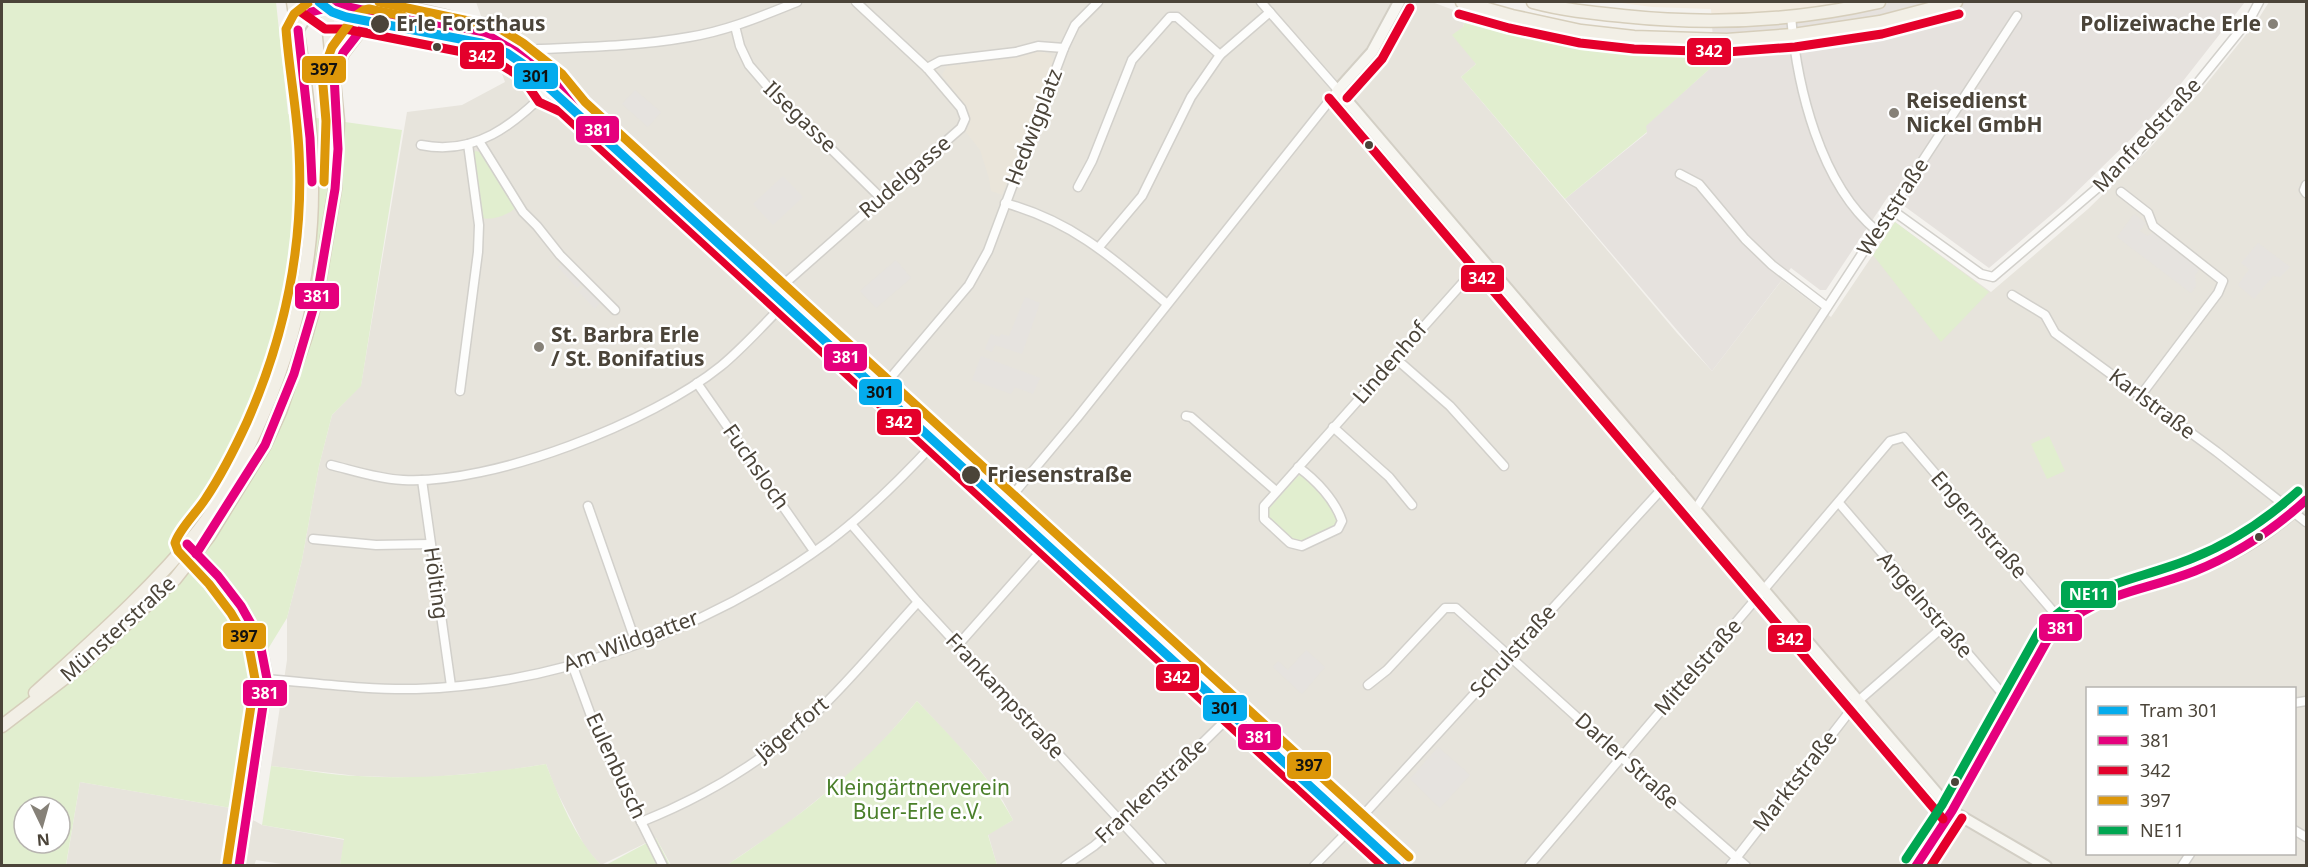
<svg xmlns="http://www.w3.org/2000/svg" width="2308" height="867" viewBox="0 0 2308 867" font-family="'Noto Sans',sans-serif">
	<rect width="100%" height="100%" fill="#f4f2ee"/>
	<g fill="#e7e4dc" fill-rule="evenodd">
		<path d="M476 2H1432L1467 15 1463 27 1476 64 1461 77 1677 333 1712 371 1782 280 1831 317 1895 222 1991 292 2088 209 2149 149 2199 93 2257 21 2269 2H2306V865H997L988 834 1013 820 1003 801 976 765 917 701 874 752 848 775 782 828 727 865H671L656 838 601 865 586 849 555 788 546 764 501 771 421 778 357 776 271 766 287 660V618L302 560 319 466 332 415 361 385 407 112 462 105 505 82ZM2088 688H2294V854H2088Z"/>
		<polygon points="80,782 231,808 262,825 345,840 340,865 288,865 256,860 254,866 66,866"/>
	</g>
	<polygon fill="#f3ebdf" points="1614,2 1893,2 1848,12 1712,26 1711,9 1652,7"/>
	<polygon fill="#e6e2de" points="1893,2 2245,2 2176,90 2133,137 2064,204 1989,268 1889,195 1826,290 1820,290 1791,268 1712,371 1565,199 1647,133 1645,126 1715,64 1712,26 1848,12"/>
	<polygon fill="#eae5da" points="1040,51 1050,54 1054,61 1002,195 991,191 989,178 980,150 966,132 970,122 968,110 942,75 947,66 1011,58"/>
	<g fill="#e1eecf" fill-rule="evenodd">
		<path d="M2 2H276L288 114 402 130 361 386 332 415 319 466 302 560 287 618 249 680 248 710 231 808 80 782 66 865 2 866ZM24 807H60V843H24Z"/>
		<path d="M1467 15C1551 41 1626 51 1714 55L1715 64 1646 126 1647 132 1565 199 1461 77 1476 64 1452 35 1463 27Z"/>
		<path d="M475 151 480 152 514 205V209C508 215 491 221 482 218L473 154Z"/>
		<polygon points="1895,222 1989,292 1941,342 1873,255"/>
		<polygon points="2049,436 2065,471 2047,479 2031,444"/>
		<polygon points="1302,474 1319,491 1338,519 1336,525 1299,542 1294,541 1268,516 1267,511 1297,477"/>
		<path d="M917 701C952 738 989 775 1013 820L988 835 997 865H727C799 817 863 769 917 701Z"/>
		<path d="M546 764C560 800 575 838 601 865H340L344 839 262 825 271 766C300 769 329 775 358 776 421 780 484 774 546 764Z"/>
		<polygon points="656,838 670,865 604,866"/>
	</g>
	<g fill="#e6e3df">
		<polygon points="635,90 661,112 648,127 622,104"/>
		<polygon points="783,176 803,197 773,225 753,204"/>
		<polygon points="2134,214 2146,223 2140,231 2147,236 2154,232 2200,268 2195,275 2196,286 2191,293 2117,237"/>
		<polygon points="2258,243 2290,267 2280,277 2273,276 2254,299 2238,285 2249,269 2241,263"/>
		<polygon points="896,260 911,278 876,308 860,291"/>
		<polygon points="563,263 582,283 577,288 558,267"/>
		<polygon points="585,286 600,303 595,309 579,292"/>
		<polygon points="1025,297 1040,303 1022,354 995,345 992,352 985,349 991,334 999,337 1001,334 1009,336"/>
		<polygon points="981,356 1040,378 1033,394 1015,387 1011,394 972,380"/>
		<polygon points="1465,616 1499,646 1493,652 1459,622"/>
		<polygon points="1306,650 1325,667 1302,694 1273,667 1278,661 1288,670"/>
		<polygon points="1438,747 1470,775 1440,808 1410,779"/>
	</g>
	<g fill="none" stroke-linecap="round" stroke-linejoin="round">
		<g stroke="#d2d0cb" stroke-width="11">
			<g id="street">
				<path d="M1791 16C1797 87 1820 184 1877 231"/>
				<polyline points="735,26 740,46 749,65 767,86 882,199"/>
				<polyline points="927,68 940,61 1016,52 1038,46 1064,48"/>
				<path d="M521 71C523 61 528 53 538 49 589 47 639 46 689 37 727 31 762 16 797 2"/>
				<polyline points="479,141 523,212 537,226 560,255 615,310"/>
				<path d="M421 145C475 156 514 125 550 88"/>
				<polyline points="1680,174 1699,184 1745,239 1772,265 1827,307"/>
				<polyline points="2306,185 2304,190 2306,193"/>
				<polyline points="1078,187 1092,161 1132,60 1170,17 1177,17 1220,55"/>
				<polyline points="2121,192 2148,213 2153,226 2223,281 2218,293 2141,395"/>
				<path d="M1005 203C1074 222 1114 259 1167 304"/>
				<polyline points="1892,210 1981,274 1993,277 2129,161 2187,96 2251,17 2259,2"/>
				<polyline points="1099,247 1142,196 1191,97 1220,55 1270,12"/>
				<polyline points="775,292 961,128 965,119 961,108 927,68 856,2"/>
				<polyline points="2012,295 2045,315 2055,333 2217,452 2306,522"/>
				<polyline points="1394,357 1450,406 1504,466"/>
				<polyline points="697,383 814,551"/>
				<polyline points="881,389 969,285 988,251 1064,48 1075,25 1098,2"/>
				<polyline points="460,391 478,252 479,225 468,144"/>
				<polyline points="1186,416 1191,417 1276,491"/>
				<polyline points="1333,427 1389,477 1412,505"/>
				<path d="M331 465C355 471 379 479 403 480 492 485 652 422 721 366 744 347 765 323 786 302"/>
				<path d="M1298 467C1316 480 1335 500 1342 521L1338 529 1302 546 1290 543 1264 519V506L1483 260"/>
				<polyline points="422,480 451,686"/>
				<polyline points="1006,503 1077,418 1338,90 1261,2"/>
				<polyline points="1839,503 2013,706"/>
				<polyline points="588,506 636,643"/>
				<polyline points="1695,510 2017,16"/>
				<polyline points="851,524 918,602 1162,866"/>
				<polyline points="313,539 376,545 430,544"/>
				<polyline points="958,645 1049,542"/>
				<polyline points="572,664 598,735 663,866"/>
				<path d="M267 679C316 683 366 690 416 689 559 685 713 627 828 542 868 512 903 477 937 440"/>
				<polyline points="1368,685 1387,670 1445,608 1456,608 1621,757 1746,866"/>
				<polyline points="2294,703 2306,701"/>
				<path d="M641 822C709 795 773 755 825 704 858 671 887 636 918 602"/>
				<polyline points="2294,830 2306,837"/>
				<polyline points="1065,866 1094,846 1122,822 1234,712"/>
				<polyline points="1314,866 1357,822 1671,479"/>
				<polyline points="1529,866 1890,441 1904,437 2063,623"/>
				<polyline points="1730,866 1857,702 1943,627"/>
				<polyline points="2182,866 2190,854"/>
			</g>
		</g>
		<g stroke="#d3cfc5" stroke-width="14">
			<g id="secondary">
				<polyline points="308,2 344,27 487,55 521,71 546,92 568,102"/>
				<path d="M377 2C433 12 480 18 527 56 546 71 559 93 576 110L1401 866"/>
				<polyline points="1399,2 1372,52 1338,90 1952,811 2046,866"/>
				<polyline points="298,30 306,17 321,4"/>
				<polyline points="191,548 218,576 241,606 259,638 267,679 239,866"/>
				<path d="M1916 866 1952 811 2048 639C2058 629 2067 619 2079 612 2107 593 2146 588 2178 577 2229 559 2267 537 2306 500"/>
			</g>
		</g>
		<g stroke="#d6cebb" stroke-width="15">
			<g id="primary">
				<polyline points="1462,2 1512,16 1581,31 1634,37 1727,40 1793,35 1880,22 1956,2"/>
				<path d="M1533 2C1562 10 1593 13 1623 16 1709 25 1796 21 1879 2"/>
				<polyline points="335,71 343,53 360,31"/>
				<path d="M35 693C92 641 151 590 199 530 224 498 245 456 261 419 293 347 312 270 312 191 313 128 303 64 293 2"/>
				<polyline points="2,726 83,664 175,579 209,536 265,445 280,412 306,336 317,296 335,189 338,121 326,2"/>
			</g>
		</g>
		<use href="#street" stroke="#fdfdfc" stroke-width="8"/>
		<use href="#secondary" stroke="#f7f6f1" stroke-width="10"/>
		<use href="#primary" stroke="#f2efe6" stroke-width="12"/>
		<g stroke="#fff" stroke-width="14">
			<g id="bus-1">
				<polyline points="311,12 327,8 348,7 492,38 516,52 555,83 576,110 1400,866"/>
				<polyline points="298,30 310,138 312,182"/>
				<polyline points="187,544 218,576 241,606 259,638 267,679 239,866"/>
				<polyline points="196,554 265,445 294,374 317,296 335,189 338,149 334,75 343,53 368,21"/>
				<path d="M1916 866 1952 811 2048 639C2096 591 2136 594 2195 571 2237 554 2273 530 2306 500"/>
			</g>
		</g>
		<g stroke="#fff" stroke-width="14">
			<g id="bus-2">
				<polyline points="301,12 325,29 345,29 488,57 516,74 528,86 539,102 561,112 1383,866"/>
				<polyline points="1459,14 1509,28 1580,43 1634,49 1727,52 1795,47 1882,34 1959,14"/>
				<polyline points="1329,98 1943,819"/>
				<polyline points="1347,98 1382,59 1410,8"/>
				<polyline points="1931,866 1962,818"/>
			</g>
		</g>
		<g stroke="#fff" stroke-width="14">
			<g id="bus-3">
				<polyline points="379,2 497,27 523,43 562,74 585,102 1409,857"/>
				<polyline points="324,182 326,121 322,74 332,47 354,17 364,10 369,9 403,16"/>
				<path d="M227 864 255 679 248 642 231 613 209 584 178 551 175 543C179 529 198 511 206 498 222 474 235 448 247 422 285 336 304 245 299 151 297 110 289 70 286 29L294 14 309 2"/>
			</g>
		</g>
		<g stroke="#fff" stroke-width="14">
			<path id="bus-4" d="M1906 859 1942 805 2038 633C2078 584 2138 581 2193 558 2233 542 2266 520 2298 491"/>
		</g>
		<use href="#bus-1" stroke="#e5007d" stroke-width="9"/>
		<use href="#bus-2" stroke="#e4002b" stroke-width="9"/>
		<use href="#bus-3" stroke="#dd9709" stroke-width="9"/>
		<use href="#bus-4" stroke="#00a651" stroke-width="9"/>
		<g stroke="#fff" stroke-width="14">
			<polyline id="tram-1" points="319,2 332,12 346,17 481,43 507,53 523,64 1397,866"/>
		</g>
		<use href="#tram-1" stroke="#04aced" stroke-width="9"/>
	</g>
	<g fill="#4b4439" stroke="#fff" stroke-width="2">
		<circle cx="380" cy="24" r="10"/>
		<circle cx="437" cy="47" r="5"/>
		<circle cx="1369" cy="145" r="5"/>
		<circle cx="971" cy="475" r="10"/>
		<circle cx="2259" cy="537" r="5"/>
		<circle cx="1955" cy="782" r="5"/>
	</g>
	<g fill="#868178" stroke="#fff" stroke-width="2">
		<circle cx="2273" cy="24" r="6"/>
		<circle cx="1894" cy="113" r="6"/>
		<circle cx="539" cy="347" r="6"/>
	</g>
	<g text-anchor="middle" stroke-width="5" stroke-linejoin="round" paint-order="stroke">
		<g font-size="21" font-weight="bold" fill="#4b4439" stroke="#fff" text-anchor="start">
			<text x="396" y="31">Erle Forsthaus</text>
			<text x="987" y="482">Friesenstraße</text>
		</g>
		<g font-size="21" font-weight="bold" fill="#4b4439" stroke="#fff" text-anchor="start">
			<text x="2261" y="31" text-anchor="end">Polizeiwache Erle</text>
			<text x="1906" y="108">Reisedienst<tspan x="1906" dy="24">Nickel GmbH</tspan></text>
			<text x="551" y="342">St. Barbra Erle<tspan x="551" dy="24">/ St. Bonifatius</tspan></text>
		</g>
		<g font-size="21" fill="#4b4439" stroke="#fff">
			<text transform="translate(800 117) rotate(44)" y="7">Ilsegasse</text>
			<text transform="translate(1034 127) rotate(-69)" y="7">Hedwigplatz</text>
			<text transform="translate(2147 135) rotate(-47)" y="7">Manfredstraße</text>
			<text transform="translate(905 177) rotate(-41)" y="7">Rudelgasse</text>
			<text transform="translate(1893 207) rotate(-57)" y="7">Weststraße</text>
			<text transform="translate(1390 363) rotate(-49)" y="7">Lindenhof</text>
			<text transform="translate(2152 404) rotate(37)" y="7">Karlstraße</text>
			<text transform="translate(756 467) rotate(55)" y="7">Fuchsloch</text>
			<text transform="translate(1979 525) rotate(49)" y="7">Engernstraße</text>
			<text transform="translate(436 583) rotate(82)" y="7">Hölting</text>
			<text transform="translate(1925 605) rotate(49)" y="7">Angelnstraße</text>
			<text transform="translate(118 629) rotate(-42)" y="7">Münsterstraße</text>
			<text transform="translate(631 641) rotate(-20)" y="7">Am Wildgatter</text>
			<text transform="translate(1513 651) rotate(-48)" y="7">Schulstraße</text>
			<text transform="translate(1698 667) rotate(-49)" y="7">Mittelstraße</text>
			<text transform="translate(1005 696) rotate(47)" y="7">Frankampstraße</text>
			<text transform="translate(792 729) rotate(-40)" y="7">Jägerfort</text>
			<text transform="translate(1627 761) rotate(42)" y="7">Darler Straße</text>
			<text transform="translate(616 766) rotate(65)" y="7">Eulenbusch</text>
			<text transform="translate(1795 781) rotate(-52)" y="7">Marktstraße</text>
			<text transform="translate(1151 791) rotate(-43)" y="7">Frankenstraße</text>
		</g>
		<g font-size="21" fill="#4a7f2a" stroke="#fff">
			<text x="918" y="795">Kleingärtnerverein<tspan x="918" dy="24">Buer-Erle e.V.</tspan></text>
		</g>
	</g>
	<g stroke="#fff" stroke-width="2">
		<rect x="1686" y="37" width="46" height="29" rx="6" fill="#e4002b"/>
		<rect x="459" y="41" width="46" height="29" rx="6" fill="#e4002b"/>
		<rect x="301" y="55" width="46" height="29" rx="6" fill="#dd9709"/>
		<rect x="513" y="62" width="46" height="28" rx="6" fill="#04aced"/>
		<rect x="575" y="115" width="45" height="29" rx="6" fill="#e5007d"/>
		<rect x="1460" y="264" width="45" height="29" rx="6" fill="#e4002b"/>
		<rect x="294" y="282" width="46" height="28" rx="6" fill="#e5007d"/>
		<rect x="823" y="343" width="45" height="29" rx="6" fill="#e5007d"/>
		<rect x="858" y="378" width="45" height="28" rx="6" fill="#04aced"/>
		<rect x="876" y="408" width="46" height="28" rx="6" fill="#e4002b"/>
		<rect x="2060" y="580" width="57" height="29" rx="6" fill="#00a651"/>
		<rect x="2038" y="613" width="45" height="29" rx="6" fill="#e5007d"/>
		<rect x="222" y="622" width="45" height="28" rx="6" fill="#dd9709"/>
		<rect x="1767" y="624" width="45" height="29" rx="6" fill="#e4002b"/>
		<rect x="1155" y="663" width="45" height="29" rx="6" fill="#e4002b"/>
		<rect x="242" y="679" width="46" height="28" rx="6" fill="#e5007d"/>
		<rect x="1202" y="694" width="46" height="28" rx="6" fill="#04aced"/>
		<rect x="1237" y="723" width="45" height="28" rx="6" fill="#e5007d"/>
		<rect x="1286" y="751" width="46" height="29" rx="6" fill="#dd9709"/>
	</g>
	<g font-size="16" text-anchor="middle" font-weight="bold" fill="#fff">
		<text x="1709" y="57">342</text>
		<text x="482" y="62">342</text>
		<text x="598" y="136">381</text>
		<text x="1482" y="284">342</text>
		<text x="317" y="302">381</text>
		<text x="846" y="363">381</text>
		<text x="899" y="428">342</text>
		<text x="2089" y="600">NE11</text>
		<text x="2061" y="634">381</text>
		<text x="1790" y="645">342</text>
		<text x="1177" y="683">342</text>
		<text x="265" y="699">381</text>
		<text x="1259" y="743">381</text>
	</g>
	<g font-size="16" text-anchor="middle" font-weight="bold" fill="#111">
		<text x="324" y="75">397</text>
		<text x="536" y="82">301</text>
		<text x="880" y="398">301</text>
		<text x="244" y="642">397</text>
		<text x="1225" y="714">301</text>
		<text x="1309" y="771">397</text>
	</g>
	<rect width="2308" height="867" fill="none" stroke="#4b4439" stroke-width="6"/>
	<rect x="2086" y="687" width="210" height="168" fill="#ffffff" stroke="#b7b4b0" stroke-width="1.5"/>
	<rect x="2098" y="706" width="30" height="9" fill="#04aced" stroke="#b7b4b0" stroke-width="1.5"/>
	<text x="2140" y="717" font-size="18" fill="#4b4439">Tram 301</text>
	<rect x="2098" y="736" width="30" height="9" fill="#e5007d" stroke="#b7b4b0" stroke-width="1.5"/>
	<text x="2140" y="747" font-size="18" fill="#4b4439">381</text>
	<rect x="2098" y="766" width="30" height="9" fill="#e4002b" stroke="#b7b4b0" stroke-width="1.5"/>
	<text x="2140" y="777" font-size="18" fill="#4b4439">342</text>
	<rect x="2098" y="796" width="30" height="9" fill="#dd9709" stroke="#b7b4b0" stroke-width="1.5"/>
	<text x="2140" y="807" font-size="18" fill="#4b4439">397</text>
	<rect x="2098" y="826" width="30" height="9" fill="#00a651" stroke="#b7b4b0" stroke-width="1.5"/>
	<text x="2140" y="837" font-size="18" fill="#4b4439">NE11</text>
	<g transform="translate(42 825) rotate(175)"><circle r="28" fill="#ffffff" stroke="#b7b4b0" stroke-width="1.5"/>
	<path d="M0-4.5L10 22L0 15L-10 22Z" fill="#868178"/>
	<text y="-9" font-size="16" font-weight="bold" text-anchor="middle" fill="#4b4439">N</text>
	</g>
</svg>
